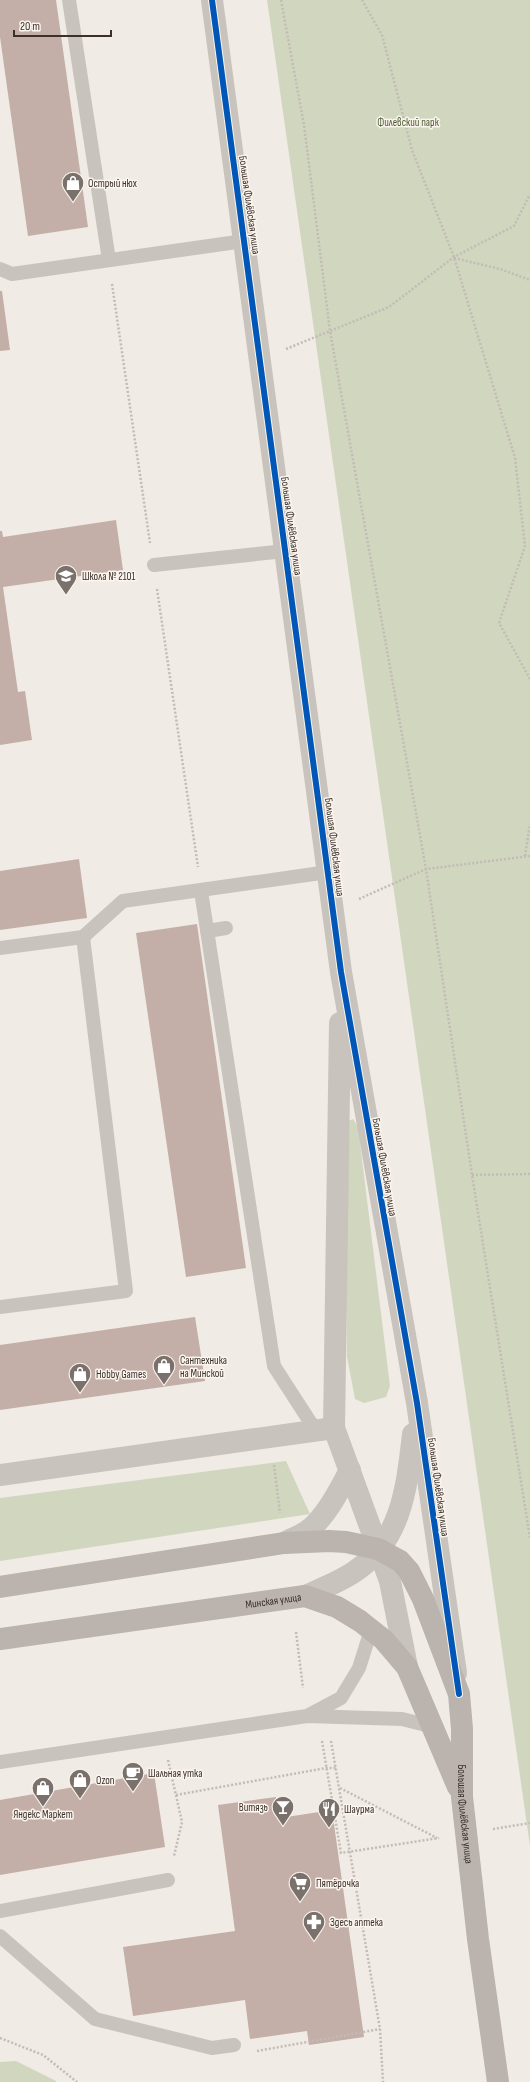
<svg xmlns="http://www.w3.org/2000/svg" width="530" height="2082" viewBox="0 0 530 2082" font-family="'Sofia Sans Condensed',sans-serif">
	<rect width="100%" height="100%" fill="#f0ebe5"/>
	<g fill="#d1d6bf">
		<polygon points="267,0 530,0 530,1846"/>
		<polygon points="353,1119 358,1127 390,1386 386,1397 364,1403 355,1399 347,1357 344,1135 349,1121"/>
		<polygon points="286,1461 310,1514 0,1561 0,1498"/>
		<polygon points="16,2061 56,2081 56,2082 0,2082 0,2062"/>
	</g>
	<g fill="#c3afa7">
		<polygon points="0,0 56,0 88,227 28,236 0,37"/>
		<polygon points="0,291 2,291 10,350 0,351"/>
		<polygon points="116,520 123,570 3,587 18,692 25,691 32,740 0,745 0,531 2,531 3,537"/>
		<polygon points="79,859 87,918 0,930 0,871"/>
		<polygon points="197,924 246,1268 186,1277 136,933"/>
		<polygon points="195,1317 205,1381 0,1410 0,1345"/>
		<polygon points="154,1773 165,1847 0,1875 0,1800"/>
		<polygon points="276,1797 280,1818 332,1810 364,2037 309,2045 307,2031 250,2039 245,2000 133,2016 123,1947 235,1931 218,1805"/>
	</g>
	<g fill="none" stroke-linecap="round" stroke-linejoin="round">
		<g stroke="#c2bbb6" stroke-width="2.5" stroke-dasharray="2 2" stroke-linecap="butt">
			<polyline points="281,0 304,125 330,331 426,869 472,1175 530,1538"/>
			<polyline points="362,0 382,35 412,150 454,257 515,458 525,546 499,623 530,679"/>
			<polyline points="454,258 500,269 530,280"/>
			<polyline points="112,284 150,543"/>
			<polyline points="286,349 389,307 454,257 514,226 530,194"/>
			<polyline points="157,589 198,867"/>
			<polyline points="525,856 530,824"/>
			<polyline points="359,899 426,869 530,856"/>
			<polyline points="472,1175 530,1174"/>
			<polyline points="274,1465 280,1513"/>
			<polyline points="296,1632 303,1688"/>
			<polyline points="322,1741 341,1853 439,1838"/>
			<polyline points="331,1741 380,2029 383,2082"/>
			<polyline points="168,1760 182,1822 174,1856"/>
			<polyline points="340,1788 437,1838"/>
			<polyline points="176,1795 326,1768 336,1768"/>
			<polyline points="493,1829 530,1823"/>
			<polyline points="0,2038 43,2055 77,2082"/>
			<polyline points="257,2051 380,2029"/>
		</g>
		<g stroke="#c9c3be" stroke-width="14">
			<polyline points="69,0 109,260"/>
			<polyline points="0,269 12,274 244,241"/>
			<polyline points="154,565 285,551"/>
			<polyline points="201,891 274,1366 316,1431"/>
			<polyline points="207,931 226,928"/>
			<polyline points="83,937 123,901 328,872"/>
			<polyline points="0,948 83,937 126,1291 0,1307"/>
			<polyline points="309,1715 341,1698 359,1668 371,1630"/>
			<polyline points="0,1762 307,1716 402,1719 434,1727"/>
			<polyline points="0,1911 168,1880"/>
			<polyline points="0,1936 95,2019 212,2048 234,2045"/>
		</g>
		<g stroke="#c9c3be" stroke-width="22">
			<polyline points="212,0 341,972 417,1403 456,1673"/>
			<polyline points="340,1023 334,1428 390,1581 407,1667"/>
			<polyline points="0,1475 334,1428"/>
			<path d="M284 1543C291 1539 300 1536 306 1532 325 1519 340 1489 350 1470"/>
			<path d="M305 1596C321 1589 339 1582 354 1572 402 1541 407 1486 413 1434"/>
		</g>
		<g stroke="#bab3ae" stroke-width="22">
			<path id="s1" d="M0 1587 284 1543 329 1541 346 1542 378 1549 400 1561 409 1571 423 1599 459 1694 462 1729V1797L478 1939 498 2082"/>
			<path id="s2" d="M0 1639 305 1596 337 1607 360 1621 384 1640 407 1667 458 1787"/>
		</g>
		<g stroke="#fbf5ee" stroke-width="8">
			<polyline id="cycleway" points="212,0 341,972 417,1403 459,1694"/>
		</g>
		<use href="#cycleway" stroke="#0057b8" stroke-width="6"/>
	</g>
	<defs>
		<g id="shop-pin" transform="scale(1.15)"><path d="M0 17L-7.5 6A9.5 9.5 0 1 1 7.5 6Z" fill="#7a716c" stroke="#fbf5ee"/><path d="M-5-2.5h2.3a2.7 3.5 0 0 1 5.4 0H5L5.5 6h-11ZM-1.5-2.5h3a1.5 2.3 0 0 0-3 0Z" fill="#fff"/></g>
		<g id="school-pin" transform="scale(1.15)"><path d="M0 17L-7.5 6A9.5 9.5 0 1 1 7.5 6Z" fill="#7a716c" stroke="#fbf5ee"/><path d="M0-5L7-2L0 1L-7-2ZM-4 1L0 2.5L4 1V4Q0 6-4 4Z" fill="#fff"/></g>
		<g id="cafe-pin" transform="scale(1.15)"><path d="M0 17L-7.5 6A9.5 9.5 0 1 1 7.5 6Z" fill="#7a716c" stroke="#fbf5ee"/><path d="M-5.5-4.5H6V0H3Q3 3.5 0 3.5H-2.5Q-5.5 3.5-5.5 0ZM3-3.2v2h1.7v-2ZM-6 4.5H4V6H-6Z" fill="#fff"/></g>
		<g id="bar-pin" transform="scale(1.15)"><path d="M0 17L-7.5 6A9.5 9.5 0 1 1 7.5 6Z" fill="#7a716c" stroke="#fbf5ee"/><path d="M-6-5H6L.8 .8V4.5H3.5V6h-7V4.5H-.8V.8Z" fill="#fff"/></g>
		<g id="restaurant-pin" transform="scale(1.15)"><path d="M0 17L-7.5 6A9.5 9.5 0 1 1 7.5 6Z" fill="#7a716c" stroke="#fbf5ee"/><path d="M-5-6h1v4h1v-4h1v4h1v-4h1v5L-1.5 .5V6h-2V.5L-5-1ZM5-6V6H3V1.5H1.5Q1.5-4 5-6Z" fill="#fff"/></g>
		<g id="supermarket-pin" transform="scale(1.15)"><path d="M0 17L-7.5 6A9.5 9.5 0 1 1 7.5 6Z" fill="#7a716c" stroke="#fbf5ee"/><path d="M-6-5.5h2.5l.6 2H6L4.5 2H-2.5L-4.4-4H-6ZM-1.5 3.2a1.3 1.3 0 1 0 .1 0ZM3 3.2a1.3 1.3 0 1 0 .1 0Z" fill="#fff"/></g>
		<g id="pharmacy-pin" transform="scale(1.15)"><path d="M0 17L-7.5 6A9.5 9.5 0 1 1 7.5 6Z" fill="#7a716c" stroke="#fbf5ee"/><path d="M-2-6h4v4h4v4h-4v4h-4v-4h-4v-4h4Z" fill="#fff"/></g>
	</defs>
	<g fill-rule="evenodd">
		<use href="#shop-pin" x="73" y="183"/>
		<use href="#school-pin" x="66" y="576"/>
		<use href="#shop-pin" x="164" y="1366"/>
		<use href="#shop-pin" x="80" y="1374"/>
		<use href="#cafe-pin" x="133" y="1773"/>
		<use href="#shop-pin" x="80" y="1780"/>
		<use href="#shop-pin" x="43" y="1788"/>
		<use href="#bar-pin" x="283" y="1807"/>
		<use href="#restaurant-pin" x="329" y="1809"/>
		<use href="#supermarket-pin" x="300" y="1883"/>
		<use href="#pharmacy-pin" x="314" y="1922"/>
	</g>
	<g text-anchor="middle" stroke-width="3" stroke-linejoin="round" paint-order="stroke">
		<g font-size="11" fill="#4a5a2e" stroke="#fbf5ee">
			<text x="408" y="126">Филевский парк</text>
		</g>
		<g font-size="11" fill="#3b302b" stroke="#fbf5ee" text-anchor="start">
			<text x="88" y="187">Острый нюх</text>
			<text x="82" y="580">Школа № 2101</text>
			<text x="180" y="1364">Сантехника<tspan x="180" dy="13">на Минской</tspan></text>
			<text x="96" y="1378">Hobby Games</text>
			<text x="148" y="1777">Шальная утка</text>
			<text x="96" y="1784">Ozon</text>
			<text x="268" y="1811" text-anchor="end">Витязь</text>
			<text x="344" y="1813">Шаурма</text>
			<text x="43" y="1818" text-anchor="middle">Яндекс Маркет</text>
			<text x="316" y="1887">Пятёрочка</text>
			<text x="330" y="1926">Здесь аптека</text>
		</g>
		<g font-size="11" fill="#3b302b" stroke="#fbf5ee">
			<text transform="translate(250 205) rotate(82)" y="4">Большая Филёвская улица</text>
			<text transform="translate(292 526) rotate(82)" y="4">Большая Филёвская улица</text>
			<text transform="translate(335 847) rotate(83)" y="4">Большая Филёвская улица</text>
			<text transform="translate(385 1167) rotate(80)" y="4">Большая Филёвская улица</text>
			<text transform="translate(439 1487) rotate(82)" y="4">Большая Филёвская улица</text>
			<text dy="4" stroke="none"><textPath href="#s2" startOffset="276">Минская улица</textPath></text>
			<text dy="4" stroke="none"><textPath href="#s1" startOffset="674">Большая Филёвская улица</textPath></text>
		</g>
	</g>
	<path d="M14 30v6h97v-6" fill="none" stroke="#3b302b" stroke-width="2"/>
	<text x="20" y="30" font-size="12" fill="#3b302b" stroke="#fbf5ee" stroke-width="3" paint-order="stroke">20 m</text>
</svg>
